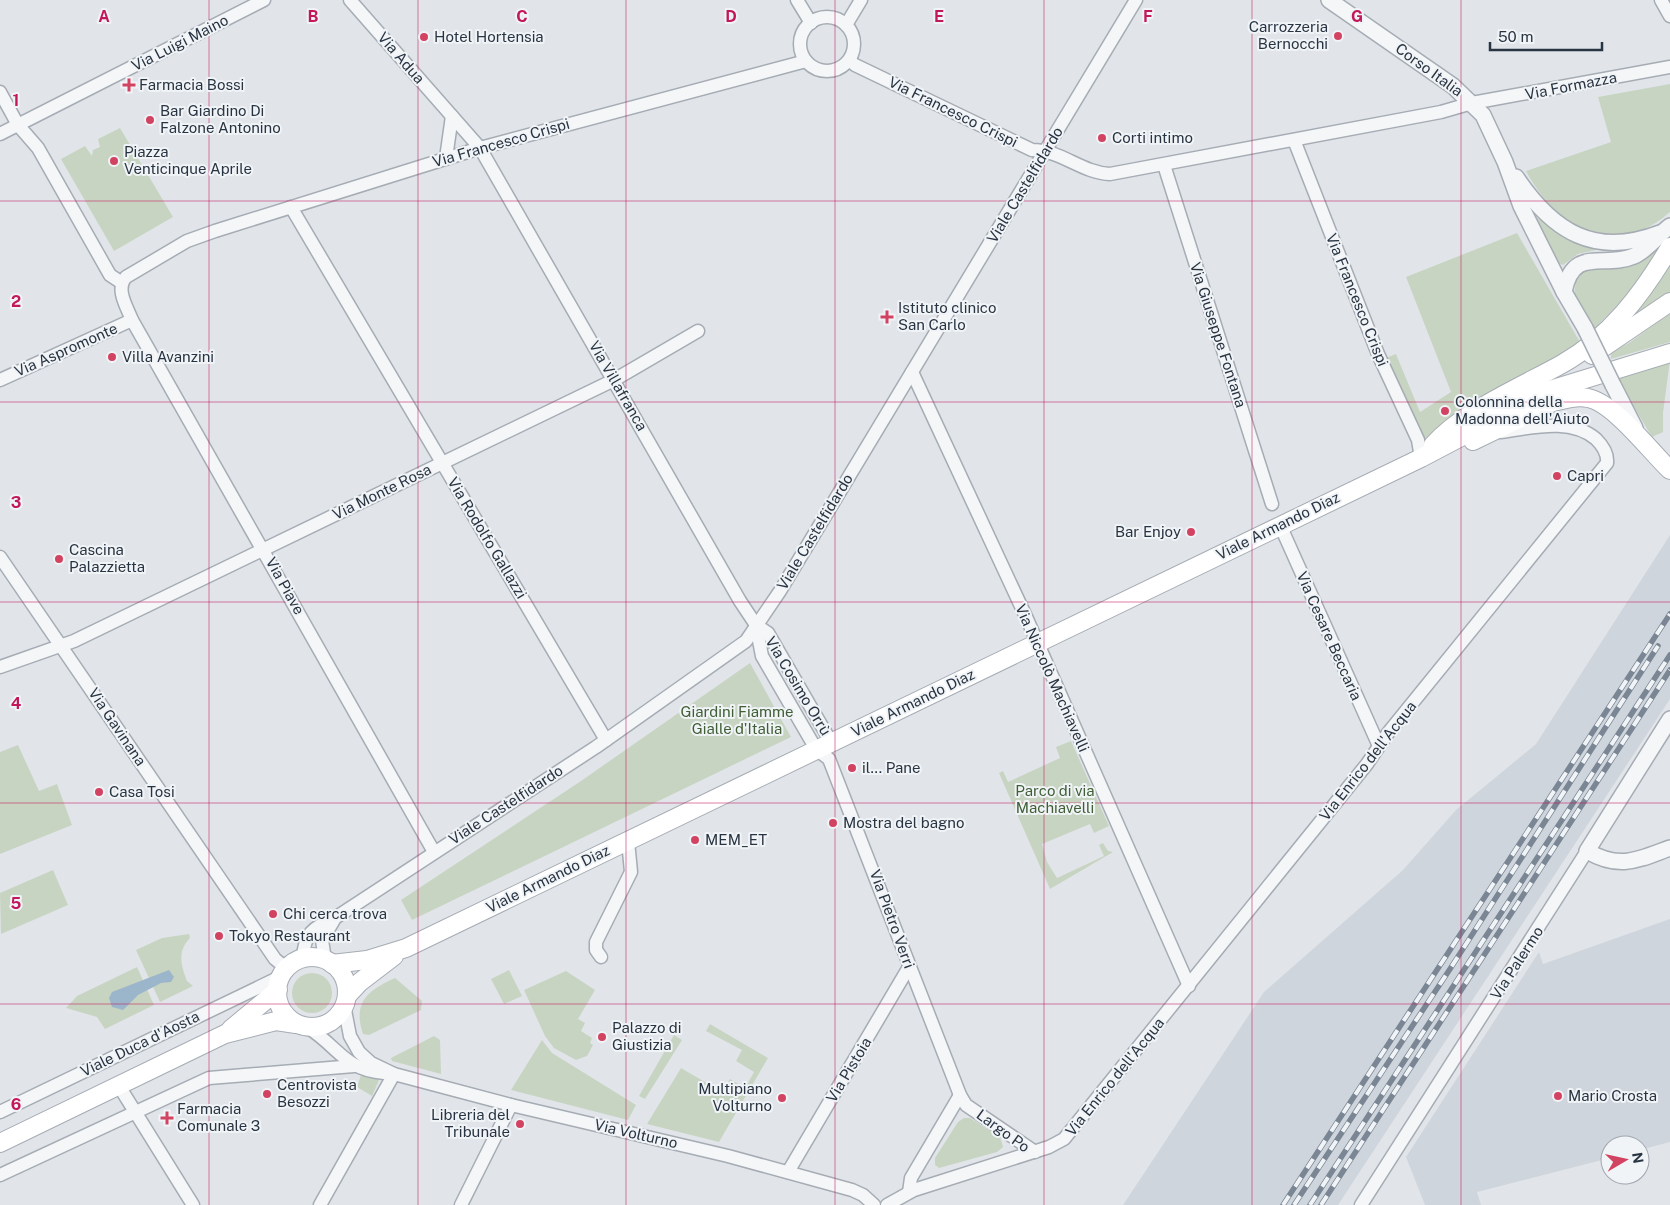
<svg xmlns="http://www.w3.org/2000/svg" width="1670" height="1205" viewBox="0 0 1670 1205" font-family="'Public Sans',sans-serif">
	<rect width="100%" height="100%" fill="#e1e5ea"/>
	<g fill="#cfd5dc">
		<polygon points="1670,535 1670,699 1338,1205 1123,1205 1264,992 1403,870 1456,810 1536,744"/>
		<polygon points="1670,919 1670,1142 1640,1150 1640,1145 1610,1145 1610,1158 1477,1192 1481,1205 1425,1205 1406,1157 1539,952 1543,964"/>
	</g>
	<g fill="#c8d4c2">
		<path d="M1670 84V212C1615 261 1556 228 1526 171L1611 142 1598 97Z"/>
		<polygon points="120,128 173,217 114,251 61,159 85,146 92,156 93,150 100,147 98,139"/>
		<polygon points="1534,216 1574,242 1596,247 1596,250 1578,254 1563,265 1558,263"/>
		<polygon points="1517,233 1581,344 1438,428 1424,440 1386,358 1396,354 1420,412 1451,392 1406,277"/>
		<polygon points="1654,249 1655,253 1653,258 1632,290 1593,330 1574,296 1577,272"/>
		<polygon points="1670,256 1670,292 1620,328"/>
		<polygon points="1670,313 1670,342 1611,359 1611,352 1629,343"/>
		<polygon points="1670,360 1663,413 1663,432 1652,437 1616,377"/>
		<polygon points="750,663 791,737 412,920 401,900 581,781"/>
		<polygon points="1071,741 1109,826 1094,833 1090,824 1042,844 1047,862 1057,878 1104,856 1099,845 1103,843 1108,851 1113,852 1050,889 999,773 1003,771 1008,782 1060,758 1056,747"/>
		<polygon points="18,745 39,791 57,784 72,825 0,854 0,752"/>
		<polygon points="53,870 68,905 1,934 0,893"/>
		<path d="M189 934 190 938C177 951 181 965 187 981L193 986 160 1002 136 950 162 938Z"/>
		<polygon points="137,967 154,1005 105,1029 97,1017 66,1008 77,996"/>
		<polygon points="509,970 522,996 504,1004 491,979"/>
		<polygon points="566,971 595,990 578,1019 585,1023 581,1031 592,1038 590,1043 593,1045 587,1056 576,1060 554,1048 545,1036 524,990"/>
		<circle cx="312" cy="993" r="20"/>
		<path d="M395 978 422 1001 421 1010 369 1035 363 1034C352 1001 369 990 395 978Z"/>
		<polygon points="710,1024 768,1058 719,1142 647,1124 681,1068 722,1092 730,1079 745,1088 754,1072 736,1061 742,1050 706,1031"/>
		<polygon points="674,1035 682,1040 645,1099 639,1096"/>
		<polygon points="434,1036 440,1040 441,1074 392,1061 391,1058"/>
		<polygon points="542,1040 552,1053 636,1105 628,1120 511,1090"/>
		<polygon points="361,1075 379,1080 372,1096 357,1087"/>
		<polygon points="964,1118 970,1118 1000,1137 1003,1147 997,1152 939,1168 935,1165 935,1158 958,1122"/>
	</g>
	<polygon fill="#9bb6cb" points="169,970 174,977 171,982 161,983 138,995 123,1010 112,1007 109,998 112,992"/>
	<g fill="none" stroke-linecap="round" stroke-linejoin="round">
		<g stroke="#a6acb4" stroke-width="15">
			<g id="minor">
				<polyline points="350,0 480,148 740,601 756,625 768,633 831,742"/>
				<polyline points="797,0 811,23"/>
				<polyline points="1661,0 1670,16"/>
				<circle cx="827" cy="44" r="27"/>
				<polyline points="846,25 861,0"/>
				<path d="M849 60 855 65 1032 150C1061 150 1082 173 1110 174L1441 112 1472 103 1670 67"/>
				<polyline points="0,92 18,125 38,148 110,275 122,283"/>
				<polyline points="0,134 264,0"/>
				<polyline points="1294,140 1378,354 1418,440 1421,458"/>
				<polyline points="446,158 452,116"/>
				<polyline points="1164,165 1272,504"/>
				<polyline points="291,207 606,740"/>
				<polyline points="912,372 1027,619 1189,986"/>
				<polyline points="0,380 132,320"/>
				<polyline points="1280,525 1379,746"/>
				<polyline points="0,557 275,959 287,969"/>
				<polyline points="756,625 762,656 816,749 829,759 960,1095 966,1105 1035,1152"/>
				<polyline points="0,667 74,641 614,380 698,331"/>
				<path d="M434 852 132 320C127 307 115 289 126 277L187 241 215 231 480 148 806 61"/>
				<polyline points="601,957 596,950 596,942 631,872 628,841"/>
				<path d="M303 959C304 931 314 928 338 916L596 747 746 641 780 591 1136 0"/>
				<polyline points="325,960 322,940 334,920"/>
				<polyline points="344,1005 350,1036 359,1052 371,1063 394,1074 511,1105 728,1156 852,1190 863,1195 874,1205"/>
				<path d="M307 1027C338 1046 344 1070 384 1073"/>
				<polyline points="119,1086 193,1205"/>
				<polyline points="0,1112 280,977"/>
				<polyline points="788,1172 909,967"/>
				<polyline points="0,1175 209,1078 354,1066"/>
				<polyline points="909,1192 911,1178 960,1095"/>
				<polyline points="320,1205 394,1074"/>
				<polyline points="461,1205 511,1105"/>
				<path d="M887 1205 914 1190 1049 1147 1064 1139 1367 764 1388 733 1607 463C1608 454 1603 446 1596 439 1570 417 1531 428 1500 432"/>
				<polyline points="1361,1205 1587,851"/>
			</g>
		</g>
		<g stroke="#a6acb4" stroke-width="18">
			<g id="tertiary">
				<polyline points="1329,0 1453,86 1483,115 1505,162 1521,206 1564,292 1585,328"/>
				<path d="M1516 177C1553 232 1595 258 1660 233"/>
				<path d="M1564 292C1573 245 1604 269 1634 256 1648 250 1658 235 1670 226"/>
				<polyline points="1613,385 1635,428"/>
				<path d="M1670 719 1587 851C1620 870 1637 860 1670 848"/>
			</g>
		</g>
		<g stroke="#a6acb4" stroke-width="20">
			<g id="secondary">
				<polyline points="1592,355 1670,302"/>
				<path d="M1473 441 1553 402C1565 399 1576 396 1588 398 1614 403 1650 451 1670 470"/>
				<path d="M1433 445C1463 411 1523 386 1562 364 1610 337 1643 293 1670 247"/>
				<circle cx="312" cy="992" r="35"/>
				<polyline points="332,964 367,960 406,948 1421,458 1461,437 1507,409 1543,392 1670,353"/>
				<polyline points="347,996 360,982 394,956"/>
				<polyline points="231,1029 278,990"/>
				<polyline points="0,1143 225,1034 276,1021 296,1024"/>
			</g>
		</g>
		<use href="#minor" stroke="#f4f6f8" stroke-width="12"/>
		<use href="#tertiary" stroke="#f4f6f8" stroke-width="15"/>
		<use href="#secondary" stroke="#fff" stroke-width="18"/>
		<g stroke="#7a8694" stroke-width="5.5">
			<g id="rail">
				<polyline points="1283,1205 1670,614"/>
				<polyline points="1294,1205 1450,969 1658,646"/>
				<polyline points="1310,1205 1670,655"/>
				<polyline points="1321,1205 1670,670"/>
			</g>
		</g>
		<use href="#rail" stroke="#f1f4f7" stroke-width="4" stroke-dasharray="11" stroke-linecap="butt"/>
		<g stroke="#a6acb4" stroke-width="18" stroke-linecap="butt">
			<polyline id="tertiary-bridge" points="1585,328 1613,385"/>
		</g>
		<use href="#tertiary-bridge" stroke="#f4f6f8" stroke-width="15"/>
	</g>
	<path fill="none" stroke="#c2185b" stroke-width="1" stroke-opacity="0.55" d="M209 0V1205M418 0V1205M626 0V1205M835 0V1205M1044 0V1205M1252 0V1205M1461 0V1205M0 201H1670M0 402H1670M0 602H1670M0 803H1670M0 1004H1670"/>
	<g fill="#d24362" stroke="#f1f4f7" stroke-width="2">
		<circle cx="1338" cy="36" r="5"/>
		<circle cx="424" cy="37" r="5"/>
		<path d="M126.5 77.5h5v5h5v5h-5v5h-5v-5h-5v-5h5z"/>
		<circle cx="150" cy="120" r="5"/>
		<circle cx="1102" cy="138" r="5"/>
		<circle cx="114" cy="161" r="5"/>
		<path d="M884.5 309.5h5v5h5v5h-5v5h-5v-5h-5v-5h5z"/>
		<circle cx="112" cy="357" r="5"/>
		<circle cx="1445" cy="411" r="5"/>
		<circle cx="1557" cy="476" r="5"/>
		<circle cx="1191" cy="532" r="5"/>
		<circle cx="59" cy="559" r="5"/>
		<circle cx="852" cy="768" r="5"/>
		<circle cx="99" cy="792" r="5"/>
		<circle cx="833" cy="823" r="5"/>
		<circle cx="695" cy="840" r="5"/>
		<circle cx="273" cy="914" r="5"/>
		<circle cx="219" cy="936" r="5"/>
		<circle cx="602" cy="1037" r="5"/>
		<circle cx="267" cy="1094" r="5"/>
		<circle cx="1558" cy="1096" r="5"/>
		<circle cx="782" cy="1098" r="5"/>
		<path d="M164.5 1110.5h5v5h5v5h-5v5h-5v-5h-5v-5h5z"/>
		<circle cx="520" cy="1124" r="5"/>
	</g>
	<g text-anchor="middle" stroke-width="4" stroke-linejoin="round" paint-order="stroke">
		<g font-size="15" fill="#293442" stroke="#f1f4f7" text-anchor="start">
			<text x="1328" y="32" text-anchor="end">Carrozzeria<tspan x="1328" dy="17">Bernocchi</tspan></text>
			<text x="434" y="42">Hotel Hortensia</text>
			<text x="139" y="90">Farmacia Bossi</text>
			<text x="160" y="116">Bar Giardino Di<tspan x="160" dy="17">Falzone Antonino</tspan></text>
			<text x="1112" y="143">Corti intimo</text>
			<text x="124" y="157">Piazza<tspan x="124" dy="17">Venticinque Aprile</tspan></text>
			<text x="898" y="313">Istituto clinico<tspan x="898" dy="17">San Carlo</tspan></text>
			<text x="122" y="362">Villa Avanzini</text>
			<text x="1455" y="407">Colonnina della<tspan x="1455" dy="17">Madonna dell'Aiuto</tspan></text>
			<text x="1567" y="481">Capri</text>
			<text x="1181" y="537" text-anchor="end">Bar Enjoy</text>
			<text x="69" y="555">Cascina<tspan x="69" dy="17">Palazzietta</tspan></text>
			<text x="862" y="773">il... Pane</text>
			<text x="109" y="797">Casa Tosi</text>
			<text x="843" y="828">Mostra del bagno</text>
			<text x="705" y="845">MEM_ET</text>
			<text x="283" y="919">Chi cerca trova</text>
			<text x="229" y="941">Tokyo Restaurant</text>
			<text x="612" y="1033">Palazzo di<tspan x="612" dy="17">Giustizia</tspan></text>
			<text x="277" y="1090">Centrovista<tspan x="277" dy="17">Besozzi</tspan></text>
			<text x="772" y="1094" text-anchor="end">Multipiano<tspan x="772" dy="17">Volturno</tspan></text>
			<text x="1568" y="1101">Mario Crosta</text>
			<text x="177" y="1114">Farmacia<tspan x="177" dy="17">Comunale 3</tspan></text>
			<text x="510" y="1120" text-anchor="end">Libreria del<tspan x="510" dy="17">Tribunale</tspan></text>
		</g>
		<g font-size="15" fill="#293442" stroke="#f1f4f7">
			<text transform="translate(180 43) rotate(-27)" y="5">Via Luigi Maino</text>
			<text transform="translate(401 58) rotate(49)" y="5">Via Adua</text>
			<text transform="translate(1429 70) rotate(36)" y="5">Corso Italia</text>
			<text transform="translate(1571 86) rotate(-11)" y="5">Via Formazza</text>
			<text transform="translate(953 112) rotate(26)" y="5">Via Francesco Crispi</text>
			<text transform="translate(501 143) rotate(-16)" y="5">Via Francesco Crispi</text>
			<text transform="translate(1025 185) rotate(-59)" y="5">Viale Castelfidardo</text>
			<text transform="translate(1357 300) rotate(68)" y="5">Via Francesco Crispi</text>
			<text transform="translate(1218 335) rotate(72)" y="5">Via Giuseppe Fontana</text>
			<text transform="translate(66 350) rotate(-24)" y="5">Via Aspromonte</text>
			<text transform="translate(618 386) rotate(60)" y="5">Via Villafranca</text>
			<text transform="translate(382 492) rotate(-26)" y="5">Via Monte Rosa</text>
			<text transform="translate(1278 526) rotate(-26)" y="5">Viale Armando Diaz</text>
			<text transform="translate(815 532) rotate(-59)" y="5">Viale Castelfidardo</text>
			<text transform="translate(487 538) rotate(59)" y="5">Via Rodolfo Gallazzi</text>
			<text transform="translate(285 586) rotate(61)" y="5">Via Piave</text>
			<text transform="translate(1329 636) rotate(66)" y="5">Via Cesare Beccaria</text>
			<text transform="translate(1052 678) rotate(66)" y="5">Via Niccolò Machiavelli</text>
			<text transform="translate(798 686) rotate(59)" y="5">Via Cosimo Orrù</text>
			<text transform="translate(913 703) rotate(-26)" y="5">Viale Armando Diaz</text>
			<text transform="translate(117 727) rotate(56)" y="5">Via Gavinana</text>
			<text transform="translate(1368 761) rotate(-52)" y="5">Via Enrico dell'Acqua</text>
			<text transform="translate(506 805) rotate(-33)" y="5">Viale Castelfidardo</text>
			<text transform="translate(548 879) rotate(-26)" y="5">Viale Armando Diaz</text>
			<text transform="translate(892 919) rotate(70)" y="5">Via Pietro Verri</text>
			<text transform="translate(1517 963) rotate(-57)" y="5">Via Palermo</text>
			<text transform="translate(140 1044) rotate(-26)" y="5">Viale Duca d'Aosta</text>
			<text transform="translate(849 1070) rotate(-59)" y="5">Via Pistoia</text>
			<text transform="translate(1115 1077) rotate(-51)" y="5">Via Enrico dell'Acqua</text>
			<text transform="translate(1003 1131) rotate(36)" y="5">Largo Po</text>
			<text transform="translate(636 1134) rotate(13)" y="5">Via Volturno</text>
		</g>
		<g font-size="15" fill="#405f36" stroke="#f1f4f7">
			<text x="737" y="717">Giardini Fiamme<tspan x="737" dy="17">Gialle d'Italia</tspan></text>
			<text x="1055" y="796">Parco di via<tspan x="1055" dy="17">Machiavelli</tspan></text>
		</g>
	</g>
	<g font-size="16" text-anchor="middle" font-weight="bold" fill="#c2185b" stroke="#f1f4f7" stroke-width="4" stroke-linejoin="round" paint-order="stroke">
		<text x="104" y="22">A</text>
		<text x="313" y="22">B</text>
		<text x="522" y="22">C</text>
		<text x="731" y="22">D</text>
		<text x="939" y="22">E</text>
		<text x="1148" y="22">F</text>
		<text x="1357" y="22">G</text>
		<text x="16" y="106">1</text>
		<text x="16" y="307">2</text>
		<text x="16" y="508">3</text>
		<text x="16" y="709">4</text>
		<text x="16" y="909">5</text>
		<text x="16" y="1110">6</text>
	</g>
	<g transform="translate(1625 1160) rotate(81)"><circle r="24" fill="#f1f4f7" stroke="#a1a7af"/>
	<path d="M0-4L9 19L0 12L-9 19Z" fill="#d24362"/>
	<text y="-8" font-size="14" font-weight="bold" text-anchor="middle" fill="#293442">N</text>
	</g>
	<path d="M1490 42v8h112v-8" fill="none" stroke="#293442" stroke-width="2.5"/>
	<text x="1498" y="42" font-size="15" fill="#293442" stroke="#f1f4f7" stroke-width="4" paint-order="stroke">50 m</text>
</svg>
